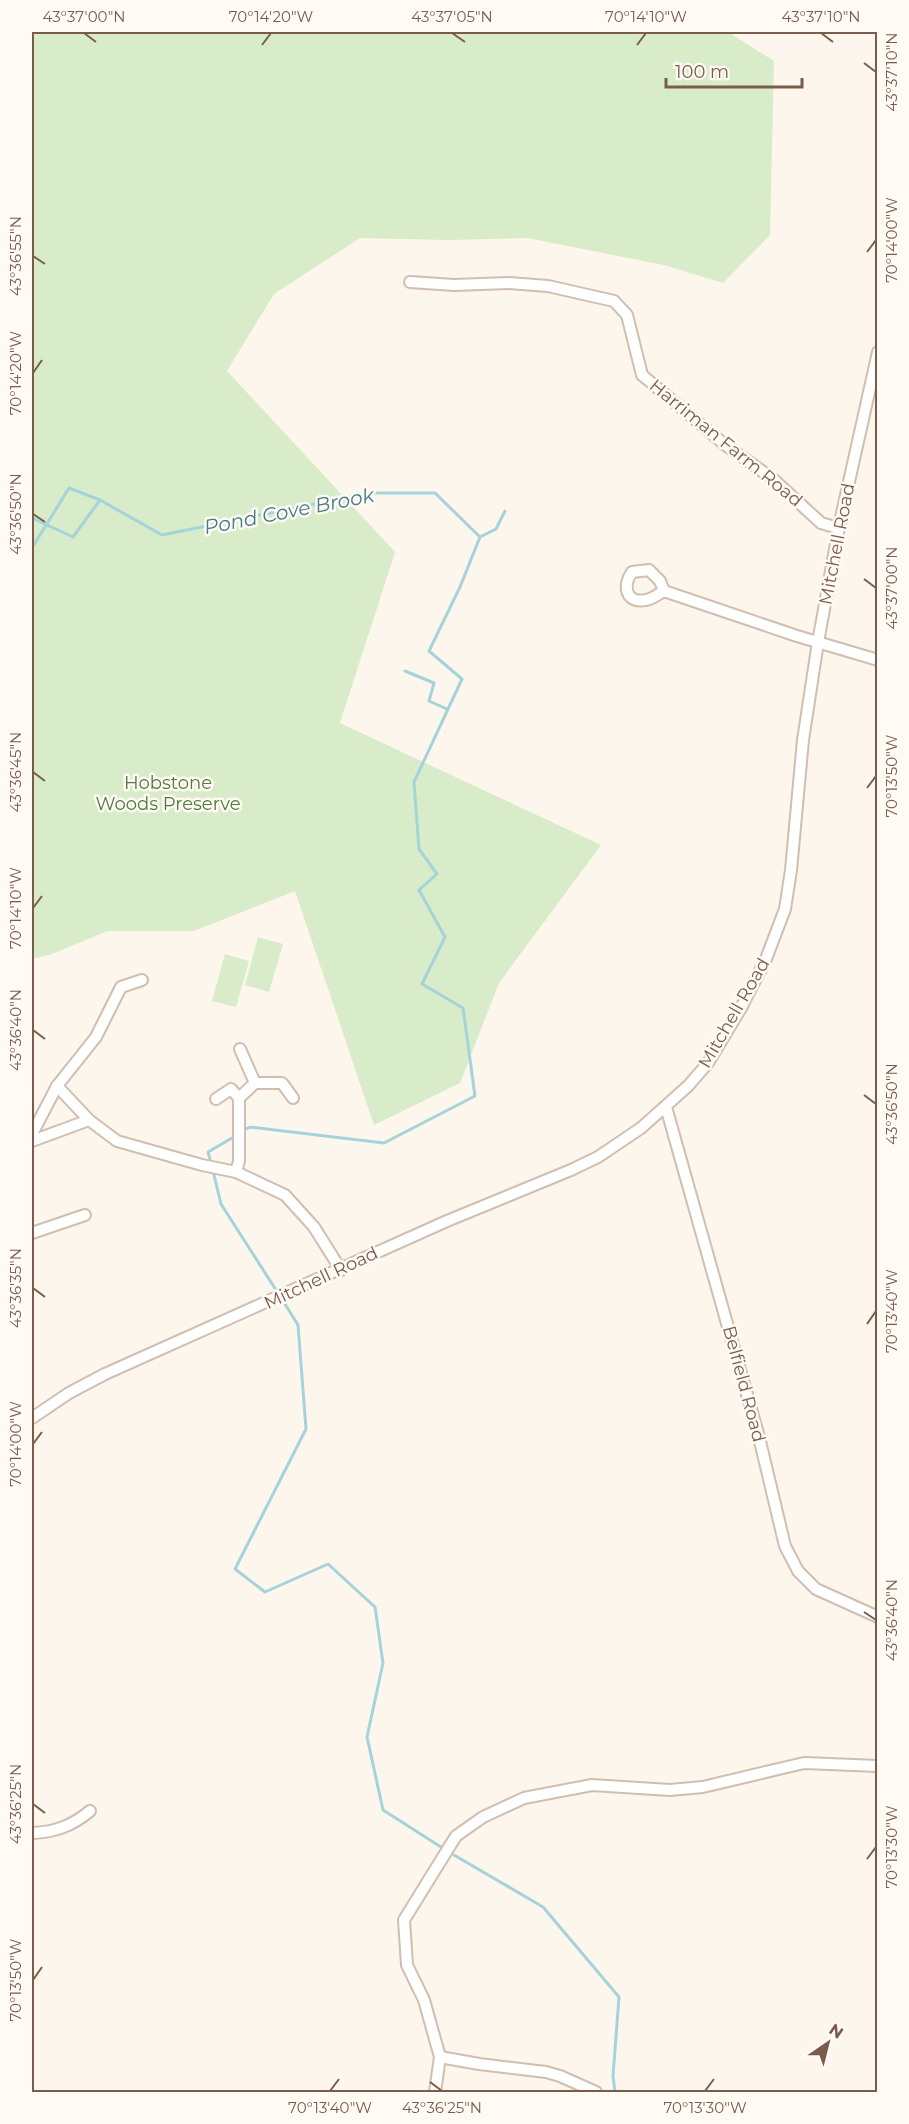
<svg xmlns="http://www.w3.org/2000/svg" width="909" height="2124" viewBox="0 0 909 2124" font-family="Montserrat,sans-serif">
	<rect width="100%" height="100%" fill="#fdf6ec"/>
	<g fill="#d8ecc9">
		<polygon points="32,32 728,32 774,61 770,235 723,283 664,265 527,238 448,240 360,238 274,294 227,371 395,552 340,723 601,845 499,983 460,1083 374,1125 295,891 194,931 108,931 49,955 32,959"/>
		<polygon points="258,937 283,944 269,992 245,985"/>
		<polygon points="225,954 249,961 236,1007 212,1001"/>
	</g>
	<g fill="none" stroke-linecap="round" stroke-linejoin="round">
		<g stroke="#a5d3da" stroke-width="3">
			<polyline points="32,518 73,537 100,500"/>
			<polyline points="480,537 496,529 505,511"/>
			<polyline points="32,548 69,488 100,500 162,535 369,493 435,493 480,537 460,587 429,651 462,679 414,782 419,849 437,874 419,890 445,937 422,984 463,1008 475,1096 384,1143 250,1127 246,1129"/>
			<polyline points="405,671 434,683 429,701 447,709"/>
			<polyline points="210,1159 208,1152 232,1138"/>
			<polyline points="214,1175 221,1204 276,1290"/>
			<polyline points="285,1304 298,1325 306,1429 235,1569 265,1592 328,1564 375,1607 383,1663 367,1737 383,1810 441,1847"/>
			<polyline points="454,1855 543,1907 619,1997 613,2076 615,2092"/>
		</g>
		<g stroke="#d1beb0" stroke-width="14">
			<g id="minor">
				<polyline points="410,282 454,285 509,283 548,286 614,301 627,315 642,375 724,444 773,479 821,523 838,528"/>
				<path d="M649 570 660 581 664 591C658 594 653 599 646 600 626 604 622 586 632 572Z"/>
				<polyline points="664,591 797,636 878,660"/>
				<polyline points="240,1049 255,1083"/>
				<polyline points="57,1086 89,1120 117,1141 202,1165 236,1172 285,1195 314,1227 341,1270"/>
				<polyline points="216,1099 231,1089 239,1098"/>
				<polyline points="666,1107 759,1437 785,1546 798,1571 816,1589 878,1617"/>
				<polyline points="32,1134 57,1086 96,1037 121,987 142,980"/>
				<polyline points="32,1141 89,1120"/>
				<polyline points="236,1172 239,1161 239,1098 255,1083 282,1083 293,1098"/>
				<polyline points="32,1233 85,1215"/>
				<polyline points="32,1418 69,1393 105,1374 447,1221 571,1170 598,1157 641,1128 688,1086 708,1063 741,1008 766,959 785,909 791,870 803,740 818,642 840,522 878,352"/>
				<path d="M32 1833C55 1832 72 1826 90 1811"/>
				<polyline points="440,2057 479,2064 546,2072 560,2076 596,2092"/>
				<polyline points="435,2092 440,2057 424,2000 407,1965 404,1920 456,1836 483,1817 524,1798 592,1785 670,1790 703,1787 804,1763 878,1766"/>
			</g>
		</g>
		<use href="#minor" stroke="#fff" stroke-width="10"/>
	</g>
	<path fill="none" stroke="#7a5c4d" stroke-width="2" d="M84 33 96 42M452 33 465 42M821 33 833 42M262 45 271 33M637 45 646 33M864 63 876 72M867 252 876 240M33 256 45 264M33 373 42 360M33 514 45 522M864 579 876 588M33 772 45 781M867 788 876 776M33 908 42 896M33 1030 45 1039M864 1095 876 1104M33 1288 45 1297M867 1324 876 1311M33 1444 42 1432M864 1612 876 1620M33 1804 45 1813M867 1859 876 1847M33 1980 42 1967M430 2082 442 2091M330 2091 339 2079M705 2091 714 2079"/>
	<g text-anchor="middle" stroke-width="5" stroke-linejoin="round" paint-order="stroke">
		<g font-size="18" fill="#7a5c4d" stroke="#fffaf3">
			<text transform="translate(726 443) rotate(39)" y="6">Harriman Farm Road</text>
			<text transform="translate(837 544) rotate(-79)" y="6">Mitchell Road</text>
			<text transform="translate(734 1013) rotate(-60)" y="6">Mitchell Road</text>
			<text transform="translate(321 1278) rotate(-25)" y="6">Mitchell Road</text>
			<text transform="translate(744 1384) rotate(75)" y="6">Belfield Road</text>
		</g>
		<g font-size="18" fill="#537a41" stroke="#fffaf3">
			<text x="168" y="789">Hobstone<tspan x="168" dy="21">Woods Preserve</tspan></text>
		</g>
		<g font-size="20" font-style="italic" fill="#437c86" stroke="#fffaf3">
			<text transform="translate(289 511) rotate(-11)" y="7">Pond Cove Brook</text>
		</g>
	</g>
	<rect width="909" height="2124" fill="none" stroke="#fffaf3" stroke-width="66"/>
	<g transform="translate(828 2043) rotate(35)" stroke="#fffaf3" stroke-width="4.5" paint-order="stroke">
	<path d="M0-4.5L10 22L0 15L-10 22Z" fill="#7a5c4d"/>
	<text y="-9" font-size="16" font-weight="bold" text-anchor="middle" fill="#7a5c4d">N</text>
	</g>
	<path d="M666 78v9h136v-9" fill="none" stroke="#7a5c4d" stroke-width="3"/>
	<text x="675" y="78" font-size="18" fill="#7a5c4d" stroke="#fffaf3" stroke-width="4.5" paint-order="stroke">100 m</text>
	<rect x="33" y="33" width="843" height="2058" fill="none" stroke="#7a5c4d" stroke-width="2"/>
	<g font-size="15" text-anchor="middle" fill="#7a5c4d">
		<text x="84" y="22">43°37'00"N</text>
		<text x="271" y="22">70°14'20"W</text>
		<text x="452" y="22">43°37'05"N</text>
		<text x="646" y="22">70°14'10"W</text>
		<text x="821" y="22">43°37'10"N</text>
		<text transform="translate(892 72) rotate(-90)" y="5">43°37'10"N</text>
		<text transform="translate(892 240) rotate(-90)" y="5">70°14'00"W</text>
		<text transform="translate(16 256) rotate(-90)" y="5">43°36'55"N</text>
		<text transform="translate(16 373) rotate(-90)" y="5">70°14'20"W</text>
		<text transform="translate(16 514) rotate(-90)" y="5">43°36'50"N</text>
		<text transform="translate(892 588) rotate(-90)" y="5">43°37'00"N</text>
		<text transform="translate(16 772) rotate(-90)" y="5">43°36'45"N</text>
		<text transform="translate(892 776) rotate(-90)" y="5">70°13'50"W</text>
		<text transform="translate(16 908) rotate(-90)" y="5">70°14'10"W</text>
		<text transform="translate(16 1030) rotate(-90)" y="5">43°36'40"N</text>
		<text transform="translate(892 1104) rotate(-90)" y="5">43°36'50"N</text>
		<text transform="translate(16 1288) rotate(-90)" y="5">43°36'35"N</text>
		<text transform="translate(892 1311) rotate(-90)" y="5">70°13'40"W</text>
		<text transform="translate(16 1444) rotate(-90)" y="5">70°14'00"W</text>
		<text transform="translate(892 1620) rotate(-90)" y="5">43°36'40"N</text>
		<text transform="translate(16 1804) rotate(-90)" y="5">43°36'25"N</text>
		<text transform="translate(892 1847) rotate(-90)" y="5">70°13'30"W</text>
		<text transform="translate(16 1980) rotate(-90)" y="5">70°13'50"W</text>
		<text x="330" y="2113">70°13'40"W</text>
		<text x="442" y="2113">43°36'25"N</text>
		<text x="705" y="2113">70°13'30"W</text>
	</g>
</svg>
